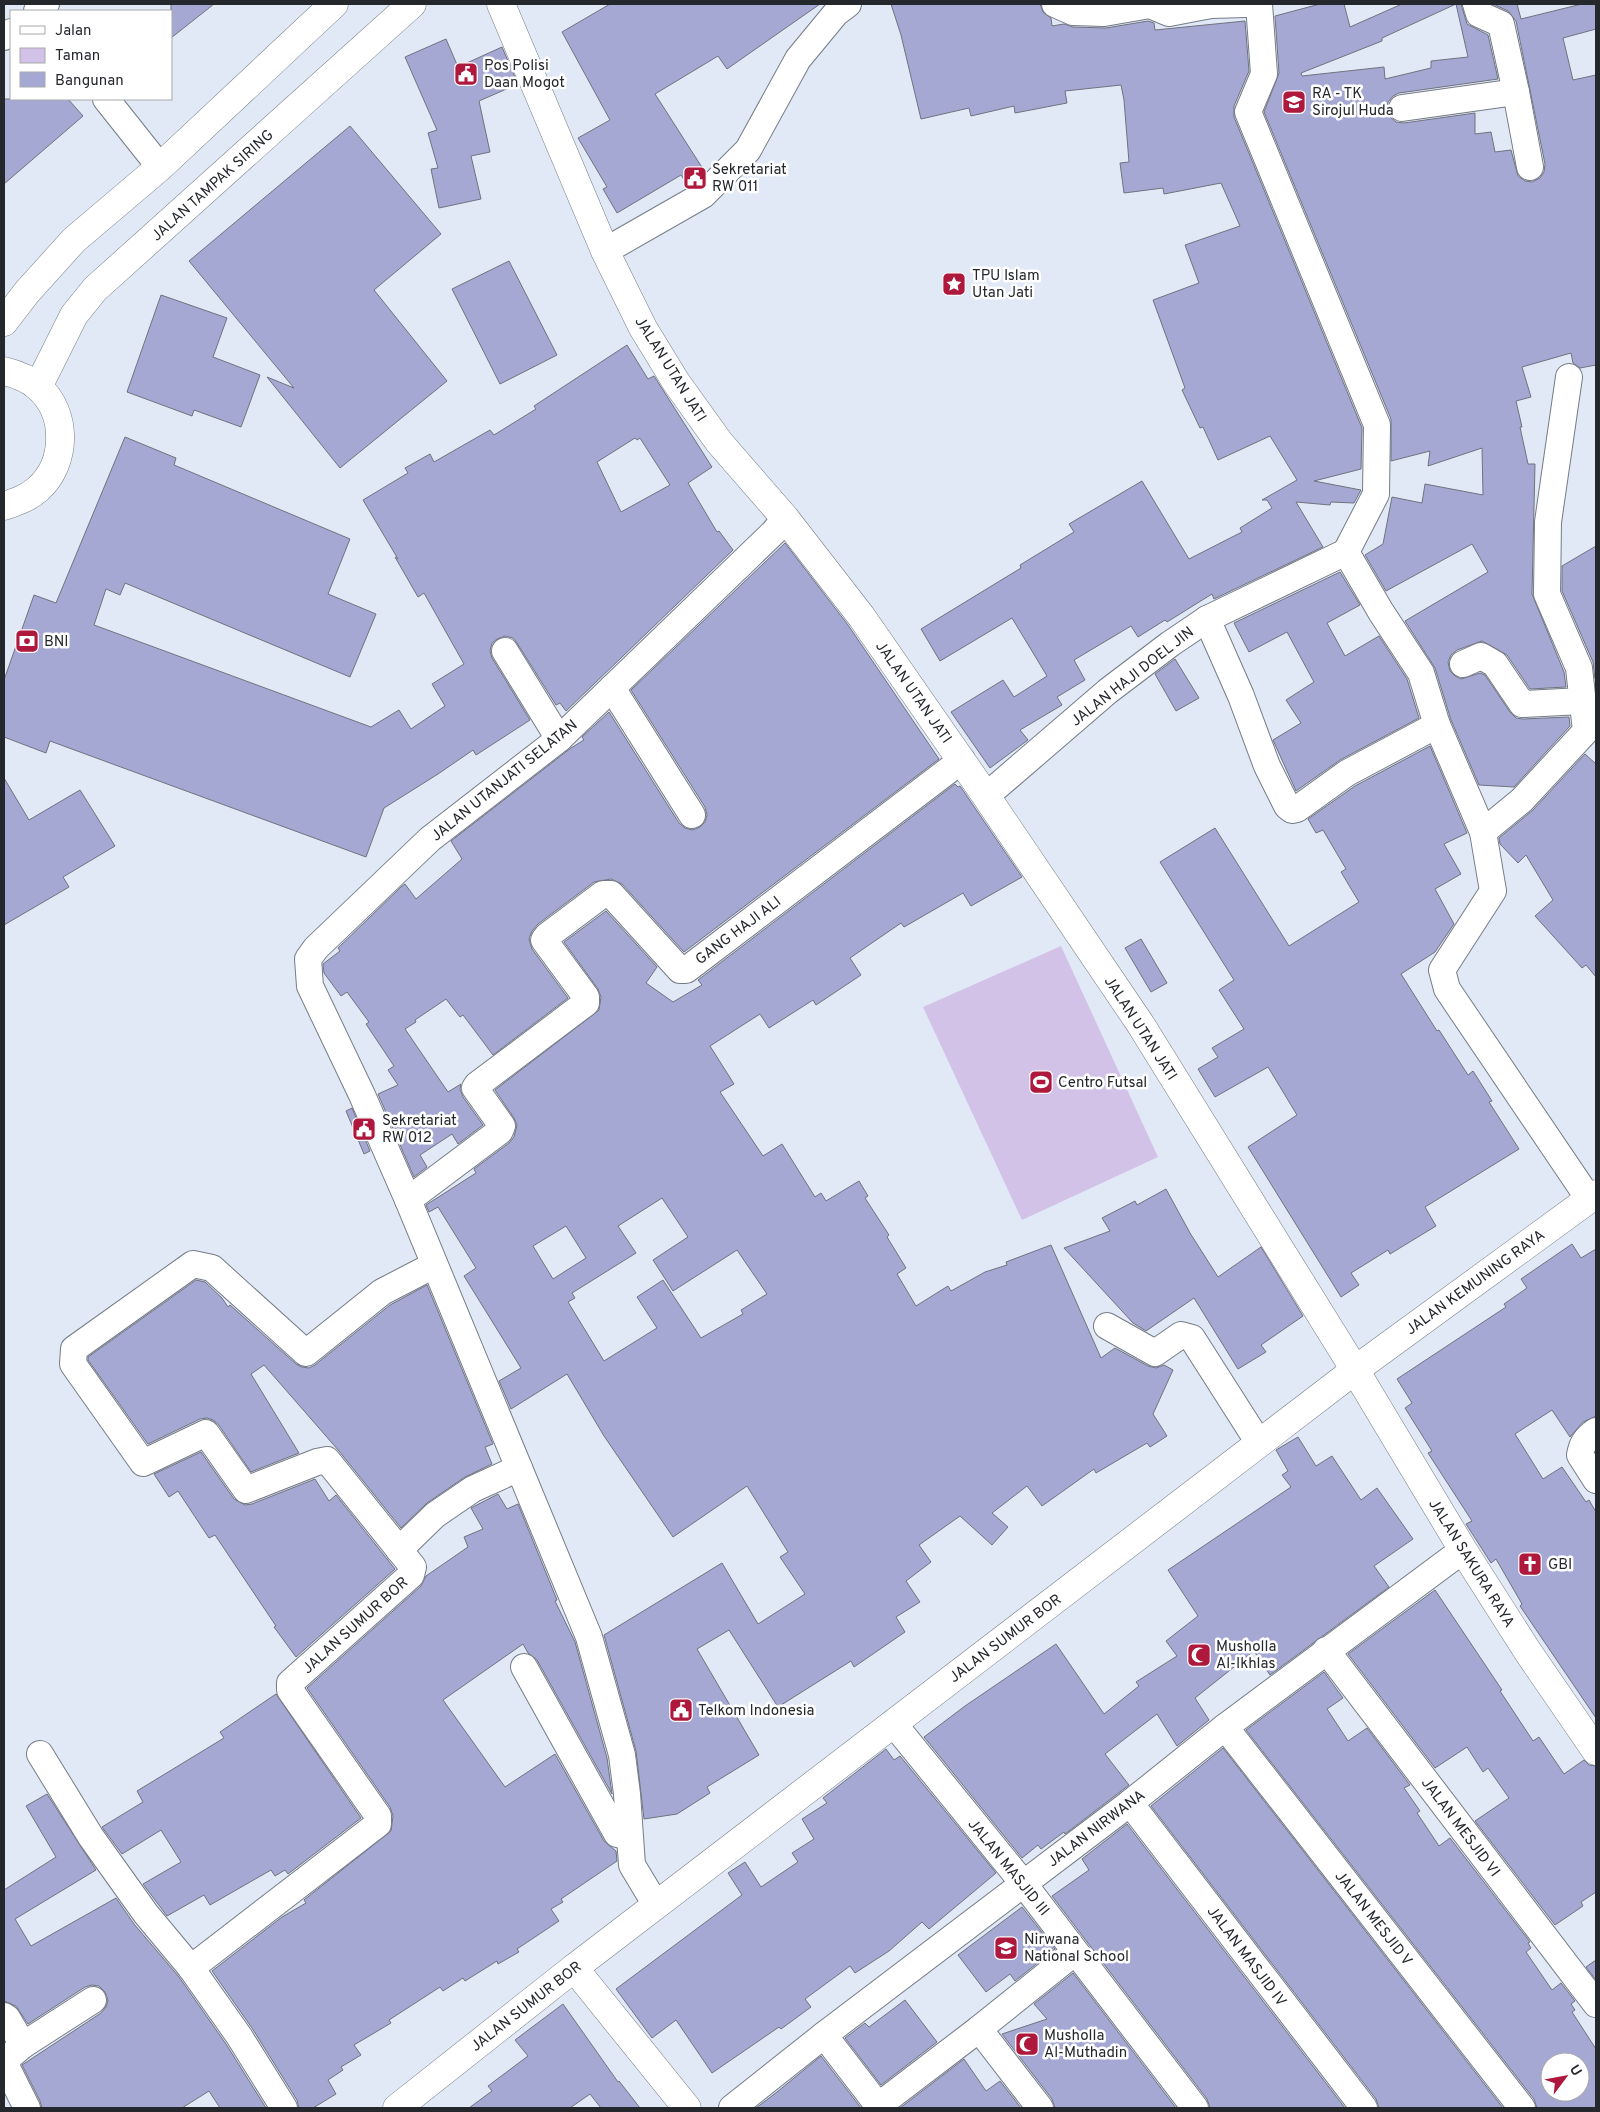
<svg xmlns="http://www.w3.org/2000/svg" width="1600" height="2112" viewBox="0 0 1600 2112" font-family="Overpass,sans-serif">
	<rect width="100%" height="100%" fill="#e0e9f5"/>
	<polygon fill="#d2c2e7" points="1061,946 1158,1157 1022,1220 923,1007"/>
	<g fill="#a5a8d2" stroke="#71727f" fill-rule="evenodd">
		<polygon points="171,4 214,4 171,38"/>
		<polygon points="610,4 820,4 727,69 718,56 655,94 705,172 688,186 681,175 617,213 603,189 607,187 578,138 610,120 562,32"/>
		<polygon points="891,4 1040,4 1043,12 1051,18 1052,26 1064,24 1073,27 1106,28 1148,21 1154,23 1155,30 1245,21 1249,71 1234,106 1234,117 1362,428 1361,469 1314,481 1361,490 1354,503 1331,502 1330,505 1296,502 1323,547 1214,599 1212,594 1167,622 1165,620 1138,637 1131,626 1074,660 1085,680 1057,697 1062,705 1020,730 1028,740 990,768 951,712 1003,680 1014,697 1047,676 1012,618 940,661 921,629 1021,568 1020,565 1074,532 1069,524 1142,481 1189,559 1242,532 1240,528 1272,508 1267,500 1262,500 1297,480 1270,436 1218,460 1203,427 1200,428 1182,390 1185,388 1153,300 1199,283 1185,245 1240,226 1221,183 1164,194 1163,188 1124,193 1120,163 1129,162 1124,100 1121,85 1065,91 1067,103 1015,113 1014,106 971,116 969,108 921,119 901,35"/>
		<path d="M1320 4H1344L1350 27 1402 4H1461L1467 24 1488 35 1498 79 1399 93 1393 96 1388 102 1387 111 1390 117 1396 122 1404 123 1475 113V134L1491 132 1495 152 1511 150 1518 176 1525 181 1532 182 1540 178 1544 172 1545 164 1516 21 1508 11 1493 4H1517L1521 19 1582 4H1596V29L1563 38 1573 80 1596 75V365L1580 368 1573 363 1571 353 1522 367 1531 397 1516 401 1522 427H1520L1528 464H1535L1532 594 1564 672 1566 687 1530 689 1507 655 1482 641 1457 650 1451 655 1448 662 1450 671 1455 676 1461 679 1480 673 1485 675 1510 712 1516 718 1523 719 1569 717 1570 726 1514 787 1479 785 1451 720 1435 668 1405 621 1488 572 1472 544 1386 591 1365 555 1383 544 1392 497 1422 503 1425 484 1483 495 1482 448 1428 466 1430 451 1391 461V419L1264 112 1279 73 1275 16ZM1456 4 1468 57 1431 61V68L1385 79 1384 67 1302 76 1301 73 1382 41V38Z"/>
		<polygon points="446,39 458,67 502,47 518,84 479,101 490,152 471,156 481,199 439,208 431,169 438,168 428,133 437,130 405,57"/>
		<polygon points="4,99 68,99 83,116 4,184"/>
		<polygon points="350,126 441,234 374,290 447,381 340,468 267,377 294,388 189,261"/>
		<polygon points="509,261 557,355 500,384 452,289"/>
		<polygon points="161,295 227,318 213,357 260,375 241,427 194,410 192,416 127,392"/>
		<path d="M627 345 648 379 654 376 712 467 688 483 717 532 719 531 733 550 566 711 560 703 556 705 517 643 513 638 505 636 497 639 492 643 490 651 492 658 530 720 476 755 473 750 438 774 384 808 366 857 50 741 46 753 4 737V680L34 595 56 603 125 437 176 458 174 465 350 539 328 594 376 614 350 677 125 583 120 595 106 589 94 625 371 727 399 710 411 729 445 706 432 684 464 664 424 593 418 597 395 557 398 559 363 500 408 473 405 468 430 454 434 462 490 430 494 435 536 409 534 406ZM635 438 637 440 640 438 670 485 621 512 597 462Z"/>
		<polygon points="785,543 848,625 939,759 684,952 622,884 611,879 594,882 538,924 532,931 529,939 532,949 568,998 493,1055 463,1015 460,1017 446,999 415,1020 416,1022 405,1029 448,1092 461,1084 460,1089 463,1097 483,1125 458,1144 452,1134 420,1155 427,1167 414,1177 378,1094 398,1085 388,1070 394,1066 366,1024 369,1022 347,992 341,996 324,973 323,964 340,951 338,948 401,887 405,884 416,899 462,859 451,841 571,748 584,740 582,737 609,712 679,823 685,828 692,830 700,827 705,822 707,815 705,807 631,690"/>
		<polygon points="1596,546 1596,678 1595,679 1593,662 1562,591 1562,566"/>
		<polygon points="1340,572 1360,605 1327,623 1345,656 1379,636 1407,679 1419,718 1340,760 1296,791 1273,740 1301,723 1286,700 1314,682 1287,632 1249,652 1234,623"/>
		<polygon points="1175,659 1199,698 1176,711 1155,674"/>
		<polygon points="1430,746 1467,833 1444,844 1461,874 1435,889 1454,924 1435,952 1401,974 1437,1031 1439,1030 1468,1075 1473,1071 1492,1101 1489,1102 1519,1149 1425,1207 1436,1226 1390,1254 1388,1250 1351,1273 1359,1285 1341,1297 1248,1147 1297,1115 1268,1067 1215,1097 1198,1069 1218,1057 1212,1048 1244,1029 1219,990 1234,980 1160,862 1215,828 1289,946 1359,902 1341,872 1346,869 1323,830 1316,833 1308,819 1355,786"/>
		<polygon points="1585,754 1596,764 1596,977 1586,965 1582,968 1535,916 1553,900 1526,855 1518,863 1500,844 1499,838 1533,810"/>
		<polygon points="4,778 29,820 80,790 115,846 63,877 69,887 4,925"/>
		<path d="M955 784 958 787 960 786 1022 877 971 906 963 893 904 927 901 923 850 958 861 975 816 1005 813 1000 769 1028 760 1014 710 1046 734 1084 720 1092 763 1156 782 1144 815 1197 821 1193 826 1201 859 1181 868 1196 865 1198 889 1235 887 1237 906 1268 897 1274 916 1306 948 1286 951 1291 985 1272 1007 1265 1006 1262 1051 1245 1101 1358 1115 1348 1148 1366 1156 1368 1164 1365 1173 1370 1153 1414 1167 1436 1150 1447 1147 1443 1096 1473 1094 1469 1042 1506 1027 1486 992 1513 1008 1527 992 1545 960 1516 919 1545 931 1562 906 1581 920 1602 896 1617 905 1632 854 1667 851 1661 778 1707 729 1630 697 1649 759 1755 707 1787 710 1793 677 1814 644 1819 636 1751 604 1635 722 1563 758 1624 805 1594 780 1557 788 1552 747 1486 673 1537 604 1436 567 1374 511 1409 499 1381 521 1368 464 1276 476 1268 438 1207 429 1212 426 1205 476 1173 474 1169 509 1143 514 1137 517 1125 514 1118 495 1090 599 1010 601 997 598 989 564 942 606 911 657 967 646 983 673 1002 702 985 698 980ZM662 1198 688 1237 653 1260 673 1291 737 1250 767 1294 741 1310 743 1314 701 1338 663 1280 637 1297 657 1328 604 1361 568 1302 575 1298 572 1293 636 1253 618 1226ZM566 1226 586 1258 553 1279 533 1246Z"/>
		<polygon points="1141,939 1167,983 1151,992 1125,948"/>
		<polygon points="352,1108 370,1151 364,1154 346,1111"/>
		<polygon points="1166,1189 1190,1233 1218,1277 1261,1247 1303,1316 1261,1345 1266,1352 1238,1369 1194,1298 1146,1331 1133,1323 1064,1248 1110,1231 1102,1218 1135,1201 1137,1205"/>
		<polygon points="1572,1244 1581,1258 1596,1249 1596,1416 1583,1422 1570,1437 1552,1410 1515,1434 1543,1479 1562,1467 1586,1502 1589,1500 1596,1512 1596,1718 1520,1606 1522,1604 1496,1559 1491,1563 1466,1524 1472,1521 1428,1453 1432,1451 1405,1408 1412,1403 1397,1379 1506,1307 1504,1304 1527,1288 1521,1279"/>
		<polygon points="196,1280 205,1282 222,1298 228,1307 230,1305 296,1364 302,1367 309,1368 315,1365 390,1305 427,1285 493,1444 485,1447 492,1464 465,1477 427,1503 401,1528 339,1451 264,1365 251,1374 299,1453 251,1472 218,1424 213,1420 207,1418 200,1419 148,1444 88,1360 88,1357"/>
		<polygon points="1298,1437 1316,1466 1332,1456 1361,1500 1377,1488 1413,1539 1374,1566 1389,1587 1270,1675 1254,1651 1195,1698 1209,1720 1177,1746 1157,1714 1105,1754 1129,1785 1065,1834 1064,1832 1041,1849 1038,1845 1022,1858 924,1737 965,1706 1056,1644 1104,1714 1139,1686 1136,1682 1177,1656 1166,1641 1198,1616 1168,1570 1291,1487 1282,1475 1288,1471 1276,1450"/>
		<polygon points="201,1452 234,1499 245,1505 252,1504 315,1479 329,1501 336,1495 395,1569 296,1657 274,1627 276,1626 215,1535 209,1538 178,1491 169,1497 154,1474"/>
		<polygon points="498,1494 507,1509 518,1504 557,1600 555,1601 575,1642 607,1758 612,1794 537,1660 528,1653 523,1644 443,1700 505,1787 555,1754 604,1841 616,1851 617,1861 561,1899 563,1902 551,1909 559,1921 517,1949 519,1952 498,1964 497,1961 465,1981 463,1978 443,1991 440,1987 389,2020 391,2023 354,2045 361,2055 341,2067 343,2070 328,2080 336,2094 313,2108 299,2108 297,2100 252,2028 212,1971 282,1917 306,1903 304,1900 391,1831 393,1816 390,1807 307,1688 421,1586 426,1576 468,1547 464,1537 483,1529 471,1508"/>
		<polygon points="1435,1590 1502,1690 1500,1691 1533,1741 1539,1737 1564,1774 1584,1760 1589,1765 1596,1766 1596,1892 1581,1902 1583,1906 1555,1925 1475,1821 1509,1798 1488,1768 1483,1772 1467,1747 1435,1768 1348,1654"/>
		<path d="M1324 1672 1343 1698 1327 1709 1348 1741 1367 1728 1410 1785 1404 1788 1420 1811 1417 1813 1439 1846 1450 1838 1530 1942 1528 1943 1531 1948 1526 1952 1552 1990 1561 1983 1575 2001 1571 2004 1575 2010 1572 2012 1596 2049V2108H1537L1534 2099 1246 1730ZM1550 2062H1580V2092H1550Z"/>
		<polygon points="276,1694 361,1818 288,1874 285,1870 275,1876 271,1870 210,1905 204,1895 167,1916 143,1884 181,1862 161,1830 122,1854 102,1827 143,1802 137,1791 224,1738 220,1732"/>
		<polygon points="1223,1748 1503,2108 1379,2108 1376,2099 1151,1806"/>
		<polygon points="886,1749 894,1760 900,1756 996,1873 929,1929 922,1922 889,1951 855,1973 850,1966 805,1999 811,2007 781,2029 779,2027 712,2073 676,2020 652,2038 616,1989 742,1895 728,1873 745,1862 761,1887 798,1862 792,1853 814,1839 802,1819 827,1803 823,1798"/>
		<polygon points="47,1794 96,1870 15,1919 31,1946 116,1898 134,1924 179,1977 226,2044 266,2108 220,2108 209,2091 182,2108 42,2108 40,2101 22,2065 101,2013 106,2007 108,2000 105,1992 99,1986 92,1985 85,1987 28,2024 16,2006 4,2001 4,1890 56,1857 26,1806"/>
		<polygon points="1127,1824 1345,2108 1210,2108 1207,2099 1052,1896 1089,1870 1082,1859"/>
		<polygon points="1022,1907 1055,1949 1015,1981 1010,1974 986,1992 958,1955"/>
		<polygon points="1596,1960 1596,1980 1586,1967"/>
		<polygon points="1073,1973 1176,2108 1055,2108 1052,2099 1002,2034 1047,2019 1034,2004"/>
		<polygon points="905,2000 937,2042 881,2085 845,2038 865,2023 869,2027"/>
		<polygon points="563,2004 618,2082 619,2081 640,2108 601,2108 590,2094 570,2108 469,2108 492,2091 488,2086 528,2056 515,2040"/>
		<polygon points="821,2056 861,2108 756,2108 777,2092"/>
		<polygon points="964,2059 986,2091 1000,2081 1021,2108 900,2108"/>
	</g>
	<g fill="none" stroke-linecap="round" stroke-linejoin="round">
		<g stroke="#757c87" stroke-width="28">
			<g id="minor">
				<polyline points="1055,4 1073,12 1104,13 1150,5 1169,13 1211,5 1245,4"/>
				<polyline points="1259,4 1264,74 1248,112 1377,425 1376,494 1346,552"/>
				<polyline points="1476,4 1479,14 1501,24 1516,92 1530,167"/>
				<polyline points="37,11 46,4"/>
				<polyline points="4,37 11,32"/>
				<polyline points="106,99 160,167"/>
				<polyline points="1402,108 1516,92"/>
				<polyline points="605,251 703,195 748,150 798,59 836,13 848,4"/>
				<polyline points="1346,552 1381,612 1421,673 1437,725 1483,832 1493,891 1442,970 1447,989 1589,1199"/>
				<polyline points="1207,619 1241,696 1267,766 1287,806 1292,810 1297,809 1347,773 1437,725"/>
				<polyline points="505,651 559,739"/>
				<polyline points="1463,664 1481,656 1495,664 1522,704 1582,701"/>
				<polyline points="612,688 692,815"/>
				<polyline points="986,796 1108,691 1170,644 1207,619 1346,552"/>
				<polyline points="1483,832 1522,800 1586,731 1579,668 1547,594 1548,522 1569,377"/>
				<polyline points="408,1200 500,1131 502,1126 475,1088 477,1085 586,1003 586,997 544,940 547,936 603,894 611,894 680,970 686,970 962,760"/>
				<polyline points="1107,1326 1155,1353 1181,1335 1192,1338 1259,1443"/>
				<path d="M1596 1431C1586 1438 1582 1443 1580 1455L1596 1480"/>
				<polyline points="399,1550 435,1515 473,1489 519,1468"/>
				<polyline points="1326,1650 1596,2004"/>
				<polyline points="524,1667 617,1834 629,1837"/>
				<polyline points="893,1723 1023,1883 1195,2108"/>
				<polyline points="1225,1727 1522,2108"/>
				<polyline points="40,1754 91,1837 146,1914 191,1968 239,2036 284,2108"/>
				<polyline points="1130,1803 1364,2108"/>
				<polyline points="656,1905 632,1865 627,1794 622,1755 589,1637 408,1200 362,1095 310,986 308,959 316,948 430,839 559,739 774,532 785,518"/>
				<polyline points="191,1968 378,1824 378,1816 290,1690 290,1683 411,1575 413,1567 327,1460 317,1462 246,1490 206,1433 143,1463 73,1364 74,1349 193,1264 212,1268 306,1353 382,1292 434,1265"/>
				<polyline points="4,2016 7,2018 23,2045"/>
				<polyline points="979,2029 1040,2108"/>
				<polyline points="824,2035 880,2108"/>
				<polyline points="4,2061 23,2045 93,2000"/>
				<polyline points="4,2062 27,2108"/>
				<polyline points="878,2106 979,2029 1075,1952"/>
				<polyline points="732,2108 824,2035 1130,1803 1225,1727 1463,1550"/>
			</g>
		</g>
		<g stroke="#757c87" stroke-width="29">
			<g id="tertiary">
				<polyline points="1355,1370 1596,1194"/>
				<polyline points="397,2108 574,1968"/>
			</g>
		</g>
		<g stroke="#757c87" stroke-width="29">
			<g id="secondary">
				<polyline points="501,4 605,251 643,328 676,382 719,442 785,518 861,616 986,796 1141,1025 1355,1370 1463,1550 1528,1652 1596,1751"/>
				<polyline points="4,322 27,292 74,240 160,167 334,4"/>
				<path d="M4 371C16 374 28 378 38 387 68 413 67 463 38 489 28 498 16 502 4 506"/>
				<polyline points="38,387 74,315 95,289 412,4"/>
				<polyline points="687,2108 574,1968 1355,1370"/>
			</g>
		</g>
		<use href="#minor" stroke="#fff" stroke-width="26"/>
		<use href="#tertiary" stroke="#fff" stroke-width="28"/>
		<use href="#secondary" stroke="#fff" stroke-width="28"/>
	</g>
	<defs>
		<g id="civic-square" transform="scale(1.25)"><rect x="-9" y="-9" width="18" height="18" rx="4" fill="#ad183c" stroke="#fff"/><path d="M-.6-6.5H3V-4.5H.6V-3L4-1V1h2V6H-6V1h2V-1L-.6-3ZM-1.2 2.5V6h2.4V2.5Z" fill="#fff"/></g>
		<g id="school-square" transform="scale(1.25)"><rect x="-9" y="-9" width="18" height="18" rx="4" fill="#ad183c" stroke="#fff"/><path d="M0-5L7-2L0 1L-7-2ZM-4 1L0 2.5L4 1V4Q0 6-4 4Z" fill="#fff"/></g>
		<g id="sight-square" transform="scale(1.25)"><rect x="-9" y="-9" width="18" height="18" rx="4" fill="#ad183c" stroke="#fff"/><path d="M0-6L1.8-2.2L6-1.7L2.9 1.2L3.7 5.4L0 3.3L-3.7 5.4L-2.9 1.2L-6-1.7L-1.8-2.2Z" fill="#fff"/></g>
		<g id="bank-square" transform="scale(1.25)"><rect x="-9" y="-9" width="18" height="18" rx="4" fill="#ad183c" stroke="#fff"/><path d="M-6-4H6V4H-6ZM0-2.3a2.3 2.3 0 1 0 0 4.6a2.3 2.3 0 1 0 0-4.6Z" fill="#fff"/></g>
		<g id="stadium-square" transform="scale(1.25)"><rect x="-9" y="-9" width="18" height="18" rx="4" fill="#ad183c" stroke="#fff"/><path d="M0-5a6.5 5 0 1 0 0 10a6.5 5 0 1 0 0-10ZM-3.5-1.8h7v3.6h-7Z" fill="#fff"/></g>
		<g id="church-square" transform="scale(1.25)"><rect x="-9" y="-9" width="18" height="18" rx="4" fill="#ad183c" stroke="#fff"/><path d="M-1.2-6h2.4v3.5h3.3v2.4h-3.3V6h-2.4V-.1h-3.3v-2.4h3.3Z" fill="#fff"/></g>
		<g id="mosque-square" transform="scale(1.25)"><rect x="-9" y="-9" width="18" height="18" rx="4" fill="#ad183c" stroke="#fff"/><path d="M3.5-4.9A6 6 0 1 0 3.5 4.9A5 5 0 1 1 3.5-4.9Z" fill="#fff"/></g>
	</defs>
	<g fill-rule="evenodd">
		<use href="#civic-square" x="466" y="74"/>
		<use href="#school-square" x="1294" y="102"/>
		<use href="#civic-square" x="695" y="178"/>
		<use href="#sight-square" x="954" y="284"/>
		<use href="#bank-square" x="27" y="641"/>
		<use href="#stadium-square" x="1041" y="1082"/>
		<use href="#civic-square" x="364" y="1129"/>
		<use href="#church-square" x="1530" y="1564"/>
		<use href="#mosque-square" x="1199" y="1655"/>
		<use href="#civic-square" x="681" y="1710"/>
		<use href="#school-square" x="1006" y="1948"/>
		<use href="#mosque-square" x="1027" y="2044"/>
	</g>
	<g text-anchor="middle" stroke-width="5" stroke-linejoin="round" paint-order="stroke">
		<g font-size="15" fill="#24272c" stroke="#fff" text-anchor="start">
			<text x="484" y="70">Pos Polisi<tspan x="484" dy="17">Daan Mogot</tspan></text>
			<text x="1312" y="98">RA - TK<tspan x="1312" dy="17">Sirojul Huda</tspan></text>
			<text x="712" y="174">Sekretariat<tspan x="712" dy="17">RW 011</tspan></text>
			<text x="972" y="280">TPU Islam<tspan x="972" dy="17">Utan Jati</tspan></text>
			<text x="44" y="646">BNI</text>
			<text x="1058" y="1087">Centro Futsal</text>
			<text x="382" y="1125">Sekretariat<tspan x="382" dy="17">RW 012</tspan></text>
			<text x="1548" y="1569">GBI</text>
			<text x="1216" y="1651">Musholla<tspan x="1216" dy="17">Al-Ikhlas</tspan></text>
			<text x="698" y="1715">Telkom Indonesia</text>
			<text x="1024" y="1944">Nirwana<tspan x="1024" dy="17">National School</tspan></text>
			<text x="1044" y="2040">Musholla<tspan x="1044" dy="17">Al-Muthadin</tspan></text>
		</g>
		<g font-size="15" fill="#24272c" stroke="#fff">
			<text transform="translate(212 185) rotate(-42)" y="5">JALAN TAMPAK SIRING</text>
			<text transform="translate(671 369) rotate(58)" y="5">JALAN UTAN JATI</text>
			<text transform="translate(1132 676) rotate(-38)" y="5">JALAN HAJI DOEL JIN</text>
			<text transform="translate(914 692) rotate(55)" y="5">JALAN UTAN JATI</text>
			<text transform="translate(504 780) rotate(-39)" y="5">JALAN UTANJATI SELATAN</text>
			<text transform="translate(738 930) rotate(-37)" y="5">GANG HAJI ALI</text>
			<text transform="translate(1141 1028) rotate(57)" y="5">JALAN UTAN JATI</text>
			<text transform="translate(1475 1282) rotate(-36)" y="5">JALAN KEMUNING RAYA</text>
			<text transform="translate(1472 1563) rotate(58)" y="5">JALAN SAKURA RAYA</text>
			<text transform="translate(355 1625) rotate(-42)" y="5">JALAN SUMUR BOR</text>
			<text transform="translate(1005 1638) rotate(-37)" y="5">JALAN SUMUR BOR</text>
			<text transform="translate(1461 1827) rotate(53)" y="5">JALAN MESJID VI</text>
			<text transform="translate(1096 1828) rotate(-37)" y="5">JALAN NIRWANA</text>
			<text transform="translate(1009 1867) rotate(51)" y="5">JALAN MASJID III</text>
			<text transform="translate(1374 1918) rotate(52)" y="5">JALAN MESJID V</text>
			<text transform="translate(1247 1956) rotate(53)" y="5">JALAN MASJID IV</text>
			<text transform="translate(526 2006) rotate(-38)" y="5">JALAN SUMUR BOR</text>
		</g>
	</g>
	<rect width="1600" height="2112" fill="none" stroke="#24272c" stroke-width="10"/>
	<rect x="10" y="10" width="162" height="90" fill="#ffffff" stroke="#a7a9ab"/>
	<rect x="20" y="26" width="25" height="8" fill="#ffffff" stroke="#a7a9ab"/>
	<text x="55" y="35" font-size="15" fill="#24272c">Jalan</text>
	<rect x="20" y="48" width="25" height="15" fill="#d2c2e7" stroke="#a7a9ab"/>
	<text x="55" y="60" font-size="15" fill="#24272c">Taman</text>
	<rect x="20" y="72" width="25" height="15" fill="#a5a8d2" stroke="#a7a9ab"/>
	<text x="55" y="85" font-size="15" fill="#24272c">Bangunan</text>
	<g transform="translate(1565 2077) rotate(58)"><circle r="24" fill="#ffffff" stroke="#a7a9ab"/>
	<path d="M0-4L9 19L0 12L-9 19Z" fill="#ad183c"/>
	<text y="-8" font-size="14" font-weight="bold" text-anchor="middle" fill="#24272c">U</text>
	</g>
</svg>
